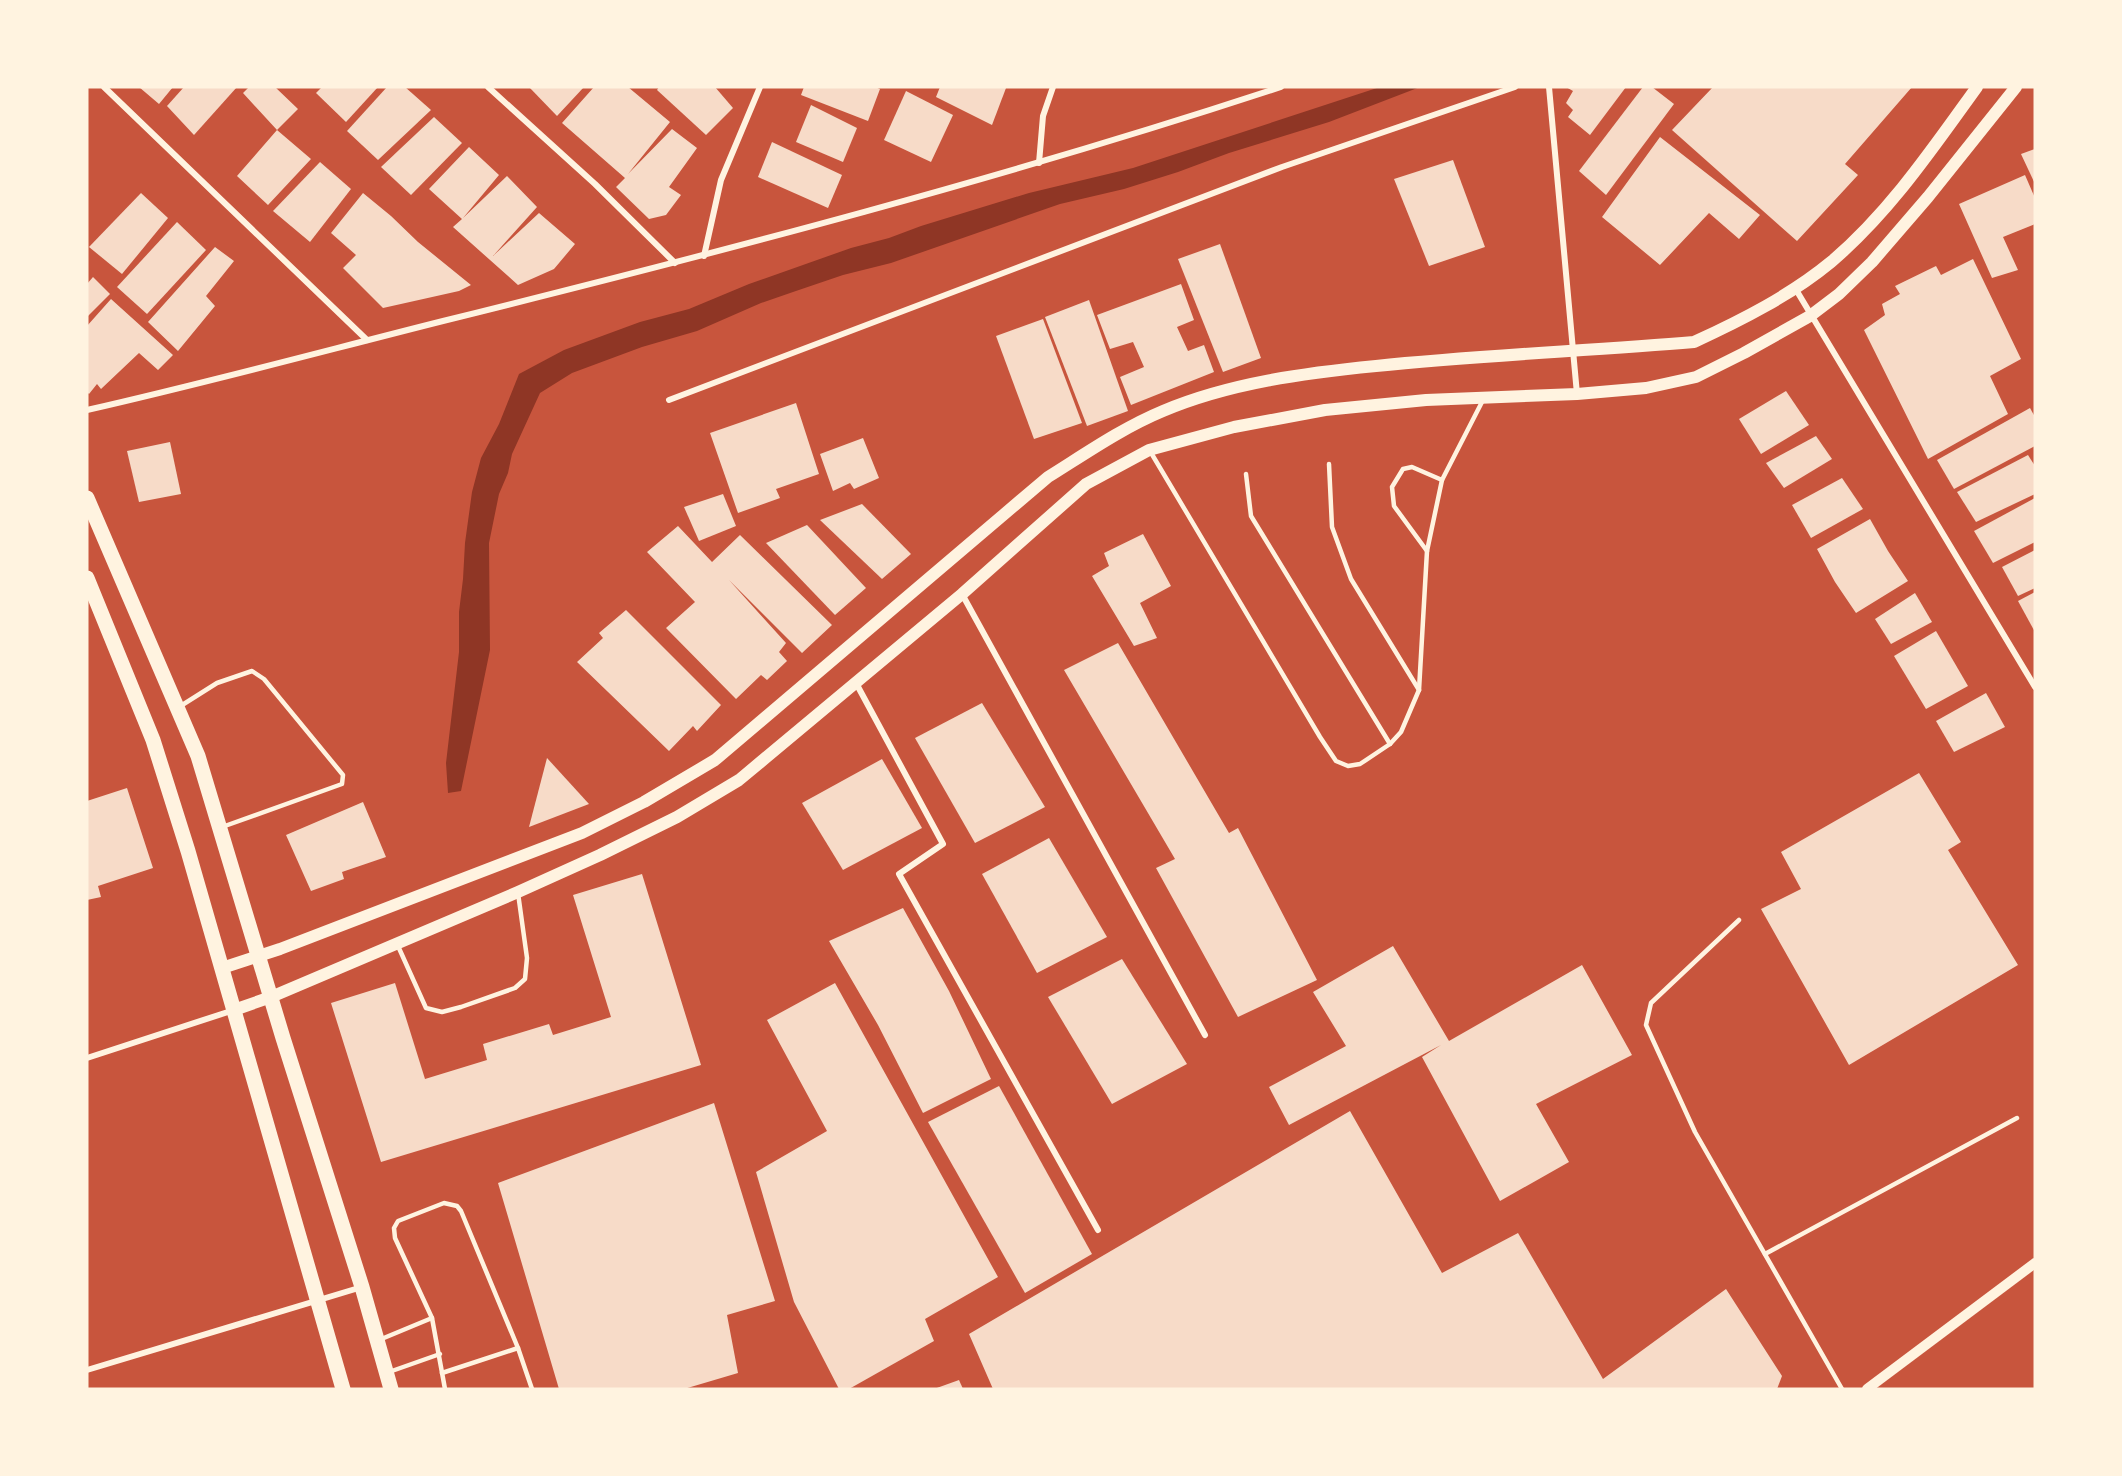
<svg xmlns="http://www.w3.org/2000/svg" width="2122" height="1476" viewBox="0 0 2122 1476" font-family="Spectral,serif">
	<rect width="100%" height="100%" fill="#c8553d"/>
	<polygon fill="#8f3625" points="1380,87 1420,87 1329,122 1229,153 1178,172 1124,189 1060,204 891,263 843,275 793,292 761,303 697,331 642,347 572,373 540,393 512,454 508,473 499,494 489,543 490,650 461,791 448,793 446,763 459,652 459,612 463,579 465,543 472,492 481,458 499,424 519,374 564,350 640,322 689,309 749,284 851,248 889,238 921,226 1029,193 1133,168"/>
	<g fill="#f7dbc8">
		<polygon points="139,87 173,87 159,104"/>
		<polygon points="184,87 237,87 194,135 167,106"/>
		<polygon points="249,87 275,87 298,109 277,130 311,159 268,205 237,176 277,130 243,93"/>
		<polygon points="322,87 378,87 346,122 316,93"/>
		<polygon points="387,87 405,87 431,110 378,160 347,131"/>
		<polygon points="529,87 584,87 557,116"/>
		<polygon points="594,87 628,87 670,122 628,174 672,129 697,148 669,187 681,195 666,215 649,219 616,187 625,178 562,123"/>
		<polygon points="659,87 715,87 733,108 706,135 657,90"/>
		<polygon points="804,87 875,87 880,89 868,121 801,95"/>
		<polygon points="940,87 1005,87 1006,88 992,125 936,97"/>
		<polygon points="1566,87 1626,87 1590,135 1568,117 1573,110 1566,103 1573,91"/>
		<polygon points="1643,87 1652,87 1674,104 1606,195 1579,171"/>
		<polygon points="1713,87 1912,87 1845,164 1858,175 1797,241 1672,130"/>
		<polygon points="906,91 953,115 931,162 884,140"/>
		<polygon points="811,105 857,128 843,162 796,142"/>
		<polygon points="434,117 462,143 411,195 381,167"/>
		<polygon points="1660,137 1760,215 1739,239 1709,213 1660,265 1602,217"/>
		<polygon points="772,142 842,175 828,208 758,177"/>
		<polygon points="469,147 499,175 463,218 507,176 537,207 493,256 539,213 575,244 554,269 518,285 453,227 462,219 429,189"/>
		<polygon points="2035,149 2035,184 2021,154"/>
		<polygon points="1453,160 1485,247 1429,266 1394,179"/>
		<polygon points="320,162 351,189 310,242 273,211"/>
		<polygon points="2025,175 2035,198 2035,224 2003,237 2018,270 1992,278 1959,204"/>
		<polygon points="141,193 168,218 122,274 89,247"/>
		<polygon points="363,193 391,216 418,242 471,285 459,291 383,308 343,268 356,255 331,233"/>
		<polygon points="177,222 206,250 147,314 117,287"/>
		<polygon points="1220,244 1261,358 1223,372 1178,259"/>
		<polygon points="215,247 234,261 206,296 215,306 178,351 148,322"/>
		<polygon points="1973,259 2021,359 1990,376 2008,414 1928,459 1864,330 1885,315 1882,304 1900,294 1895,286 1936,266 1941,275"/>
		<polygon points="93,277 110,294 87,317 87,284"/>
		<polygon points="1181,284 1194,320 1177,327 1188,351 1204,345 1214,372 1131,405 1120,377 1144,367 1133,342 1110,349 1097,315"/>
		<polygon points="111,299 173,355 158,370 139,353 101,389 97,384 89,394 87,392 87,326"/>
		<polygon points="1089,300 1128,411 1087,426 1045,317"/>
		<polygon points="1043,319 1082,423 1034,439 996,336"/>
		<polygon points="1786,391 1809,425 1761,454 1739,419"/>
		<polygon points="796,403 819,474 776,489 780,498 738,513 710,433"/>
		<polygon points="2030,408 2035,417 2035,446 1954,489 1937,460"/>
		<polygon points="1816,436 1832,459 1784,488 1766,463"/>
		<polygon points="863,438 879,478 854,489 850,483 833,491 820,454"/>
		<polygon points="170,442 181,494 139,502 127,451"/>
		<polygon points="2028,455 2035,466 2035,494 1976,522 1957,492"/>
		<polygon points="1842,478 1863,509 1811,538 1792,505"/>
		<polygon points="723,494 736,526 699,541 684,507"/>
		<polygon points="2035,498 2035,542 1993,563 1974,531"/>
		<polygon points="862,504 911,554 882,579 820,520"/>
		<polygon points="1870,519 1888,551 1908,581 1856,613 1835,582 1817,549"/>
		<polygon points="807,525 866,588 835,615 766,543"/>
		<polygon points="678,526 712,562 740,535 832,625 802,653 729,580 786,643 779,652 787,661 767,680 761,675 736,699 666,628 695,602 647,552"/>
		<polygon points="1143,534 1171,586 1140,603 1157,638 1134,646 1092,576 1109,566 1104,553"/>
		<polygon points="2035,550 2035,588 2018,596 2002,567"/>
		<polygon points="2035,592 2035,632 2018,601"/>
		<polygon points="1915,593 1932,622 1891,644 1875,619"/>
		<polygon points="626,610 721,705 697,731 693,726 669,751 577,662 603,638 599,633"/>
		<polygon points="1936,631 1968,686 1926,709 1894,656"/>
		<polygon points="1118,643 1229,833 1238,828 1317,980 1238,1017 1156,868 1175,859 1064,670"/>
		<polygon points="1986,693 2005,727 1954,752 1936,721"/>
		<polygon points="982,703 1045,807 975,843 915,738"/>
		<polygon points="547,758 589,804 529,827"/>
		<polygon points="882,759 922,828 843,870 802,803"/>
		<polygon points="1919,773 1961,842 1948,850 2018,965 1849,1065 1761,909 1801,889 1781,852"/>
		<polygon points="127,788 153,868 98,886 101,897 87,900 87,801"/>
		<polygon points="363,802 386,857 342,872 344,879 311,891 286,835"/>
		<polygon points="1049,838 1107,937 1037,973 982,874"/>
		<polygon points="642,874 701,1065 381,1162 331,1003 395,983 425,1079 487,1060 483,1044 549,1024 553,1035 611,1017 573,895"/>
		<polygon points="903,908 949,991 991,1079 923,1113 878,1025 829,941"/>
		<polygon points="1393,946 1449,1041 1582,965 1632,1055 1536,1104 1569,1162 1500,1201 1422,1057 1441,1045 1289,1125 1269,1087 1346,1046 1313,992"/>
		<polygon points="1122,959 1187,1064 1112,1104 1048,997"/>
		<polygon points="835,983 998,1277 925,1319 934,1341 849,1389 839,1389 794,1302 756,1172 827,1131 767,1020"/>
		<polygon points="999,1086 1092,1254 1025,1293 928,1122"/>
		<polygon points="714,1103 775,1301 727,1315 738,1373 684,1389 559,1389 498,1183"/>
		<polygon points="1350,1111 1442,1273 1518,1233 1603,1379 1726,1289 1782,1376 1777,1389 993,1389 969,1334"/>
		<polygon points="959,1380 963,1389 934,1389"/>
	</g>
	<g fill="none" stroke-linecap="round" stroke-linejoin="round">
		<g stroke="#fff3e0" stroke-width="4.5">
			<polyline points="1150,451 1320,737 1336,761 1348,766 1360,764 1390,744 1401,732 1419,690 1427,551 1442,480 1483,400"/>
			<polyline points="1329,464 1332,527 1351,579 1419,690"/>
			<polyline points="1246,474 1251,516 1390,744"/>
			<polyline points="1427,551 1394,506 1392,487 1403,469 1412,467 1442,480"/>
			<polyline points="179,707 217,683 252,671 264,679 343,775 342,784 222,827"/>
			<polyline points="1739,920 1651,1003 1646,1025 1695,1132 1842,1389"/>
			<polyline points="398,946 426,1008 442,1012 461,1007 515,988 525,979 527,958 518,893"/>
			<polyline points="1765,1254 2017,1118"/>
			<polyline points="379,1340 432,1318"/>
			<polyline points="389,1372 440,1354"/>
			<polyline points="442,1373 518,1348"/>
			<polyline points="445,1389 432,1318 395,1238 394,1228 398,1221 444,1203 457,1206 461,1211 518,1348 532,1389"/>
		</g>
		<g stroke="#fff3e0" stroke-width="6">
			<polyline points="104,87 367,340"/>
			<polyline points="488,87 595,184 675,263"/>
			<polyline points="1549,87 1577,394"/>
			<polyline points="1039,163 1043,116 1053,87"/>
			<polyline points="704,256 721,180 760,87"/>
			<polyline points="1795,288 2035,687"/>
			<polyline points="669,400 1282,167 1515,87"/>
			<path d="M87 410C206 383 324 351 443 321 725 251 1005 178 1281 87"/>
			<polyline points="962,594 1205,1035"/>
			<polyline points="856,683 943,844 899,874 1098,1230"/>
			<polyline points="87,1058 234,1010"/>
			<polyline points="87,1370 362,1287"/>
		</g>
		<polyline stroke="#fff3e0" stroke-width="10" points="1867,1389 2035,1263"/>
		<g stroke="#fff3e0" stroke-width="12">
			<path d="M222 968 280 949 582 833 644 802 715 760 1048 477C1085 454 1122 428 1163 411 1229 383 1305 373 1376 366 1482 355 1588 351 1694 342 1742 320 1791 295 1831 262 1889 213 1933 148 1977 87"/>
			<polyline points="234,1010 271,997 518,892 600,855 677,817 739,780 962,594 1086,484 1149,450 1234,427 1325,410 1426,400 1577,394 1646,388 1696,377 1744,353 1810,316 1839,294 1872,262 1928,197 2016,87"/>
		</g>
		<g stroke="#fff3e0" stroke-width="15">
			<polyline points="87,498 198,756 283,1038 362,1287 391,1389"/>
			<polyline points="87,578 153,740 188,851 343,1389"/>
		</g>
	</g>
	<rect width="2122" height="1476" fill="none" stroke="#fff3e0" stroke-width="177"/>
</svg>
